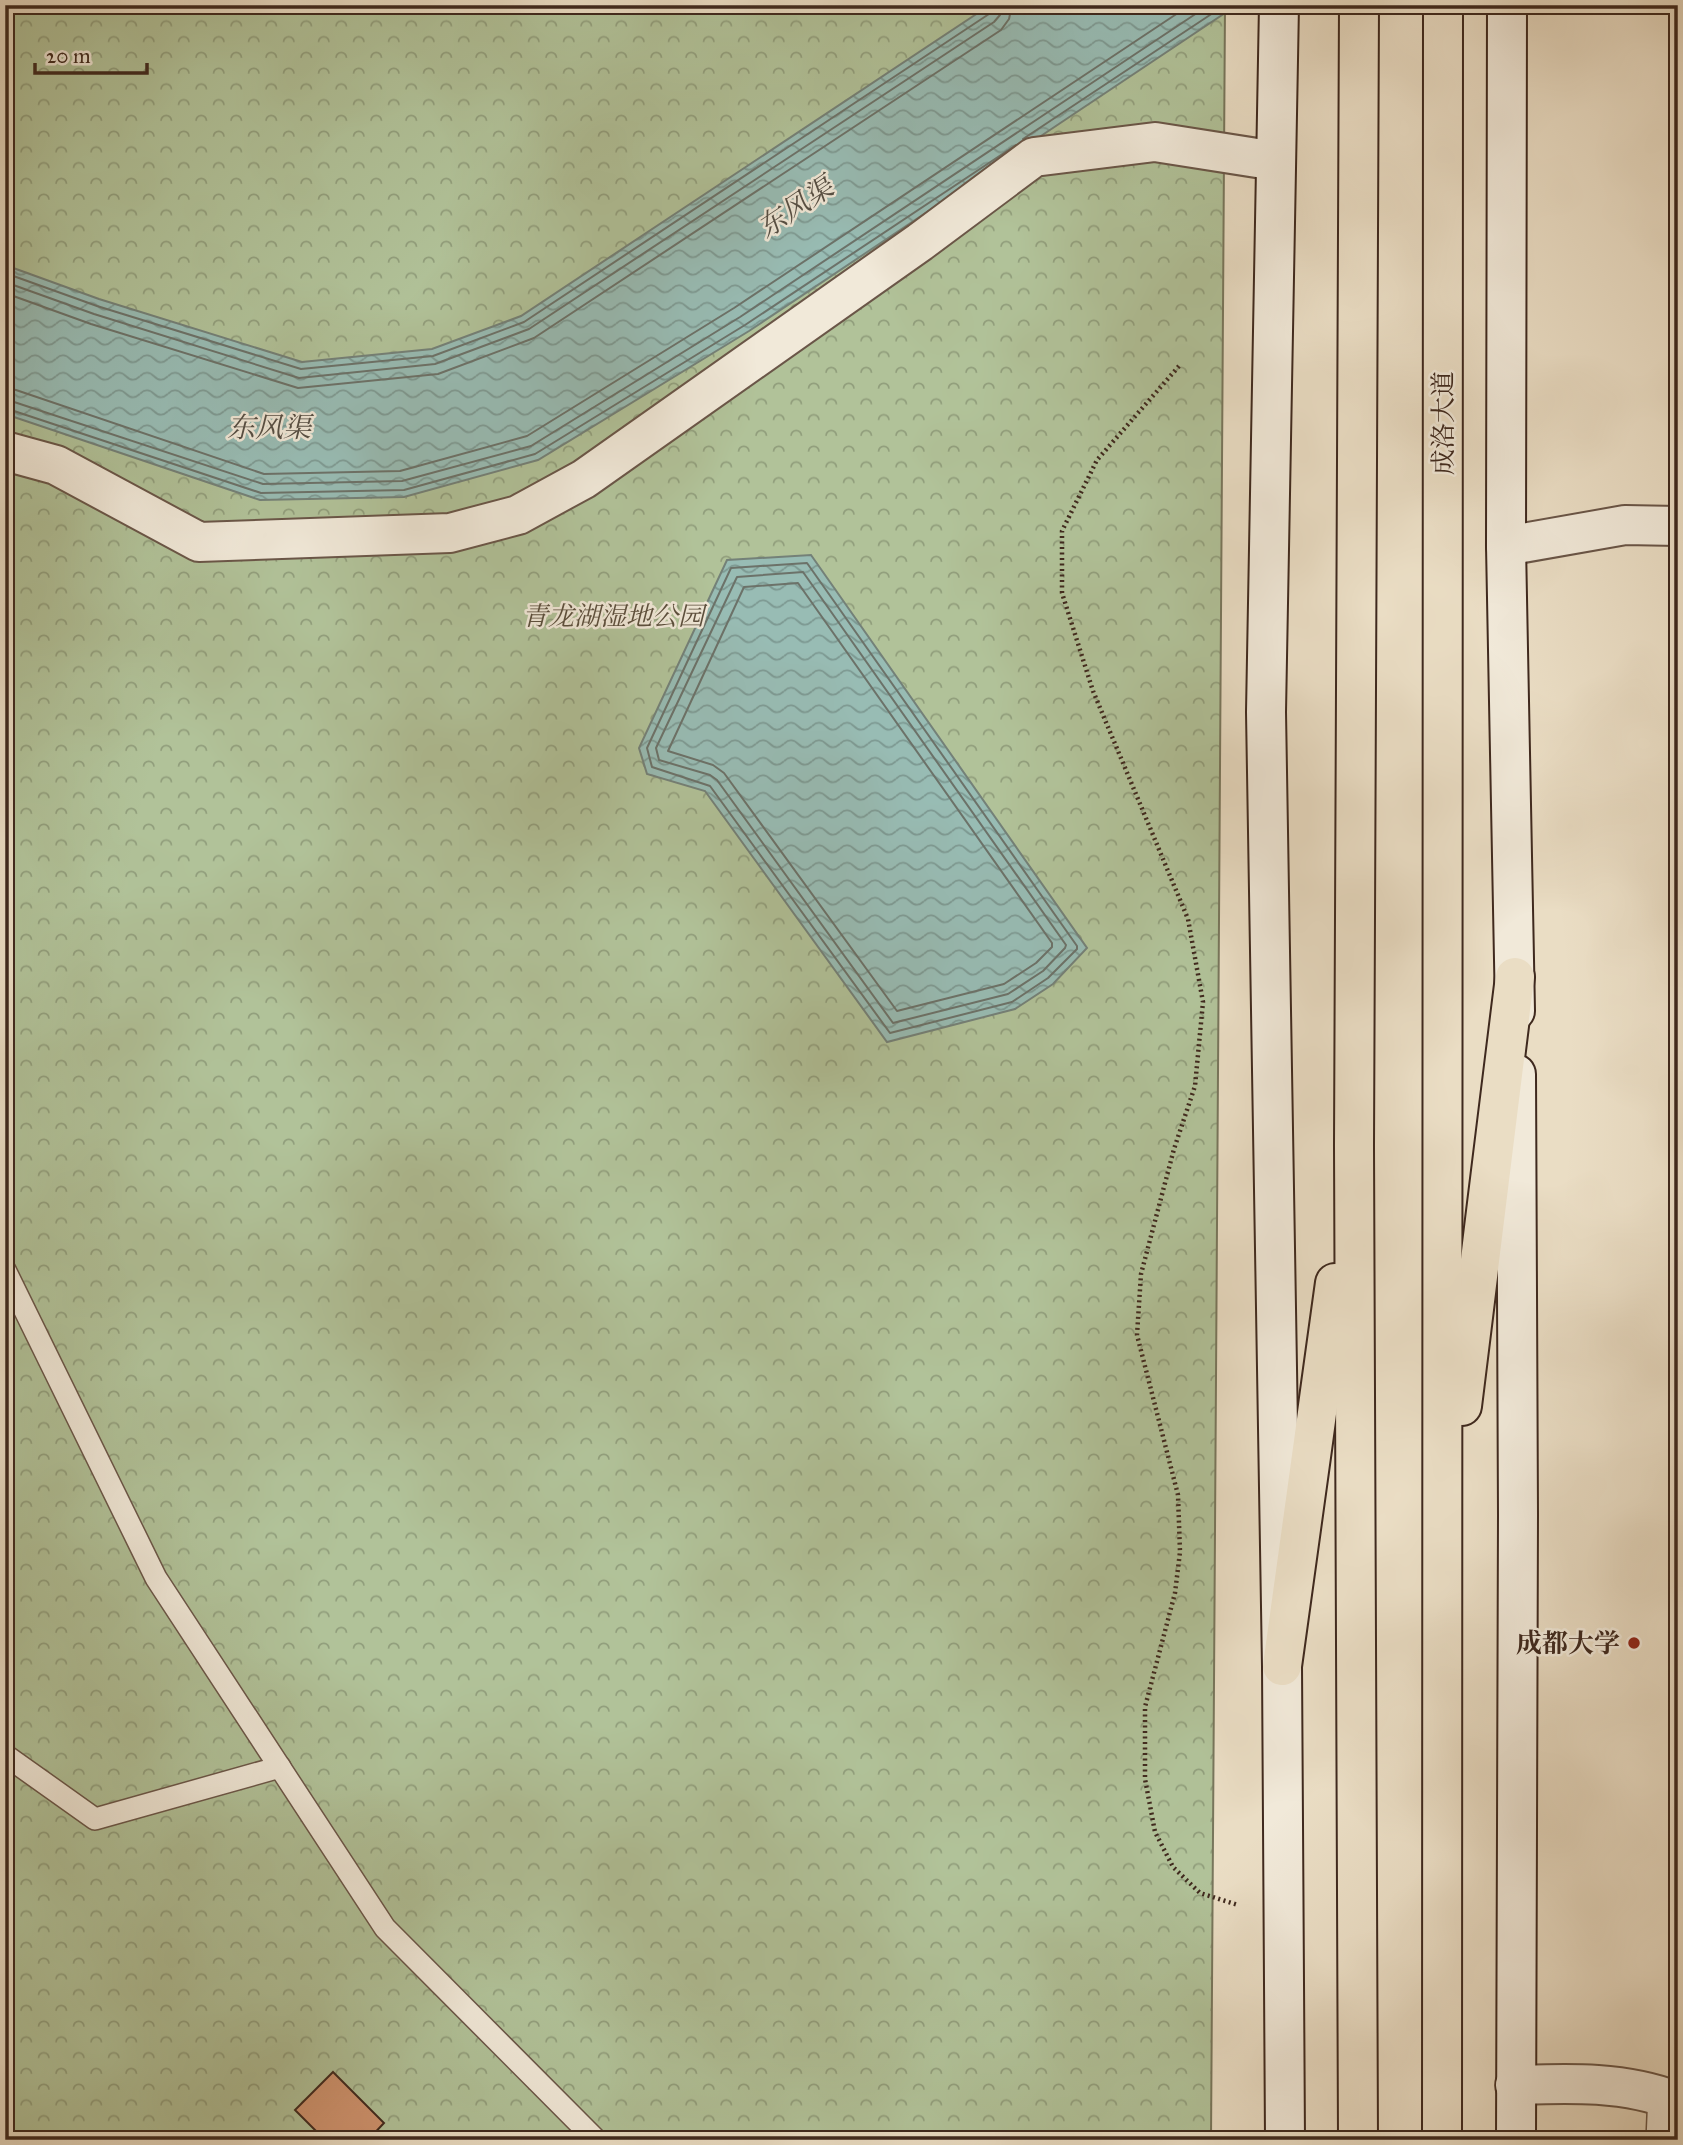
<svg xmlns="http://www.w3.org/2000/svg" width="1683" height="2145" viewBox="0 0 1683 2145" font-family="'IM FELL Great Primer','Noto Serif SC',serif">
	<defs>
		<pattern id="forest-crowns" width="20" height="18" patternUnits="userSpaceOnUse" patternTransform="scale(1.75)"><rect width="20" height="18" fill="#b1c299"/><path d="M2 6a3 3 0 1 1 6 0M12 15a3 3 0 1 1 6 0" fill="none" stroke="#919e7c"/></pattern>
		<pattern id="water-waves" width="16" height="10" patternUnits="userSpaceOnUse" patternTransform="scale(1.75)"><rect width="16" height="10" fill="#98bcb4"/><path d="M0 5q4-4 8 0t8 0" fill="none" stroke="#7d9992"/></pattern>
	</defs>
	<rect width="100%" height="100%" fill="#eaddc4"/>
	<filter id="stains"><feTurbulence type="fractalNoise" baseFrequency=".00286" numOctaves="4"/><feColorMatrix values="0 0 0 0 .2 0 0 0 0 .09 0 0 0 0 .02 0 0 0 .5 -.17"/></filter>
	<radialGradient id="worn" r=".72"><stop offset=".6" stop-color="#630" stop-opacity="0"/><stop offset="1" stop-color="#630" stop-opacity=".3"/></radialGradient>
	<polygon fill="url(#forest-crowns)" stroke="#78765c" stroke-width="2" points="5,5 1225,5 1211,2140 5,2140"/>
	<g fill="url(#water-waves)" stroke="#748178" stroke-width="2">
		<polygon points="990,5 1237,5 749,331 538,460 404,497 260,500 5,414 5,265 99,299 302,362 432,349 521,316"/>
		<polygon points="811,555 1087,948 1053,984 1015,1009 887,1042 705,791 647,774 639,748 727,560"/>
	</g>
	<g fill="none" stroke-linecap="round" stroke-linejoin="round">
		<g stroke="#6c7269" stroke-width="2">
			<polyline points="1023,139 1225,5"/>
			<polyline points="5,273 97,306 301,369 433,356 524,322 989,14 993,5"/>
			<polyline points="5,282 94,314 299,378 435,364 529,329 994,22 1000,15 1001,5"/>
			<polyline points="5,293 91,324 298,388 438,374 534,338 1001,30 1009,19 1012,5"/>
			<polyline points="5,388 16,390 264,474 400,471 527,436 734,308 1190,5"/>
			<polyline points="5,399 263,484 402,481 531,446 740,317 1209,5"/>
			<polyline points="5,408 261,493 404,490 535,454 745,325 1016,145"/>
			<polygon points="807,563 1077,946 1077,949 1048,978 1012,1002 890,1033 710,786 652,767 647,748 731,568"/>
			<polygon points="803,572 1066,945 1065,948 1043,971 1008,994 893,1023 717,780 710,775 659,760 656,748 737,577"/>
			<polygon points="798,583 1052,943 1052,947 1036,963 1004,984 897,1011 724,773 713,765 668,751 744,587"/>
		</g>
	</g>
	<polygon fill="#d09470" stroke="#3f291e" stroke-width="2" points="333,2072 384,2123 368,2140 325,2140 295,2110"/>
	<g fill="none" stroke-linecap="round" stroke-linejoin="round">
		<g stroke="#6a5648" stroke-width="24">
			<g id="lane">
				<polyline points="5,1270 156,1578 385,1928 596,2140"/>
				<polyline points="5,1755 95,1819 280,1767"/>
				<polyline points="1657,2140 1659,2094"/>
			</g>
		</g>
		<g stroke="#6a5648" stroke-width="42">
			<g id="street">
				<polyline points="5,451 56,465 199,542 450,533 518,515 584,479 920,242 1034,157 1155,142 1276,161"/>
				<polyline points="1506,546 1625,525 1678,526"/>
				<path d="M1515 2085C1570 2083 1626 2081 1678 2102"/>
			</g>
		</g>
		<g stroke="#3f291e" stroke-width="42">
			<g id="secondary">
				<polyline points="1279,5 1266,712 1282,1666 1285,2140"/>
				<polyline points="1507,5 1506,546 1515,1011"/>
				<polyline points="1516,1074 1518,1515 1516,2140"/>
			</g>
		</g>
		<g stroke="#3f291e" stroke-width="42">
			<g id="highway">
				<polyline points="1462,1406 1515,977"/>
				<polyline points="1282,1666 1335,1283"/>
				<polyline points="1358,2140 1354,1146 1359,5"/>
				<polyline points="1442,2140 1443,5"/>
			</g>
		</g>
		<polyline stroke="#3f291e" stroke-width="4.5" stroke-dasharray="2 3.5" stroke-linecap="butt" points="1179,366 1097,460 1062,531 1062,593 1093,691 1188,919 1203,1002 1195,1086 1174,1149 1141,1274 1137,1335 1178,1495 1180,1552 1175,1593 1145,1707 1145,1779 1155,1832 1173,1867 1200,1893 1238,1905"/>
		<use href="#lane" stroke="#f1e9d9" stroke-width="21"/>
		<use href="#street" stroke="#f1e9d9" stroke-width="38"/>
		<use href="#secondary" stroke="#f1e9d9" stroke-width="38"/>
		<use href="#highway" stroke="#eaddc4" stroke-width="38"/>
	</g>
	<circle fill="#8f2418" stroke="#f1e9d9" stroke-width="2.5" cx="1634" cy="1643" r="7"/>
	<g text-anchor="middle" stroke-width="5" stroke-linejoin="round" paint-order="stroke">
		<g font-size="26" fill="#3f291e" stroke="#f1e9d9">
			<text transform="translate(1443 423) rotate(-90)" y="9">成洛大道</text>
		</g>
		<g font-size="26" font-style="italic" fill="#5c4f3d" stroke="#f1e9d9">
			<text x="613" y="625">青龙湖湿地公园</text>
		</g>
		<g font-size="26" font-weight="bold" fill="#3f291e" stroke="#f1e9d9" text-anchor="end">
			<text x="1620" y="1652">成都大学</text>
		</g>
		<g font-size="28" font-style="italic" fill="#554e44" stroke="#f1e9d9">
			<text transform="translate(795 207) rotate(-34)" y="10">东风渠</text>
			<text x="269" y="437">东风渠</text>
		</g>
	</g>
	<rect width="1683" height="2145" fill="none" stroke="#eaddc4" stroke-width="28"/>
	<rect x="7" y="7" width="1669" height="2131" fill="none" stroke="#3f291e" stroke-width="3.5"/>
	<rect x="14" y="14" width="1655" height="2117" fill="none" stroke="#3f291e" stroke-width="2"/>
	<path d="M35 63v10h112v-10" fill="none" stroke="#3f291e" stroke-width="3.5"/>
	<text x="46" y="63" font-size="21" fill="#3f291e" stroke="#f1e9d9" stroke-width="5" paint-order="stroke">20 m</text>
	<rect width="100%" height="100%" filter="url(#stains)"/>
	<rect width="100%" height="100%" fill="url(#worn)"/>
</svg>
